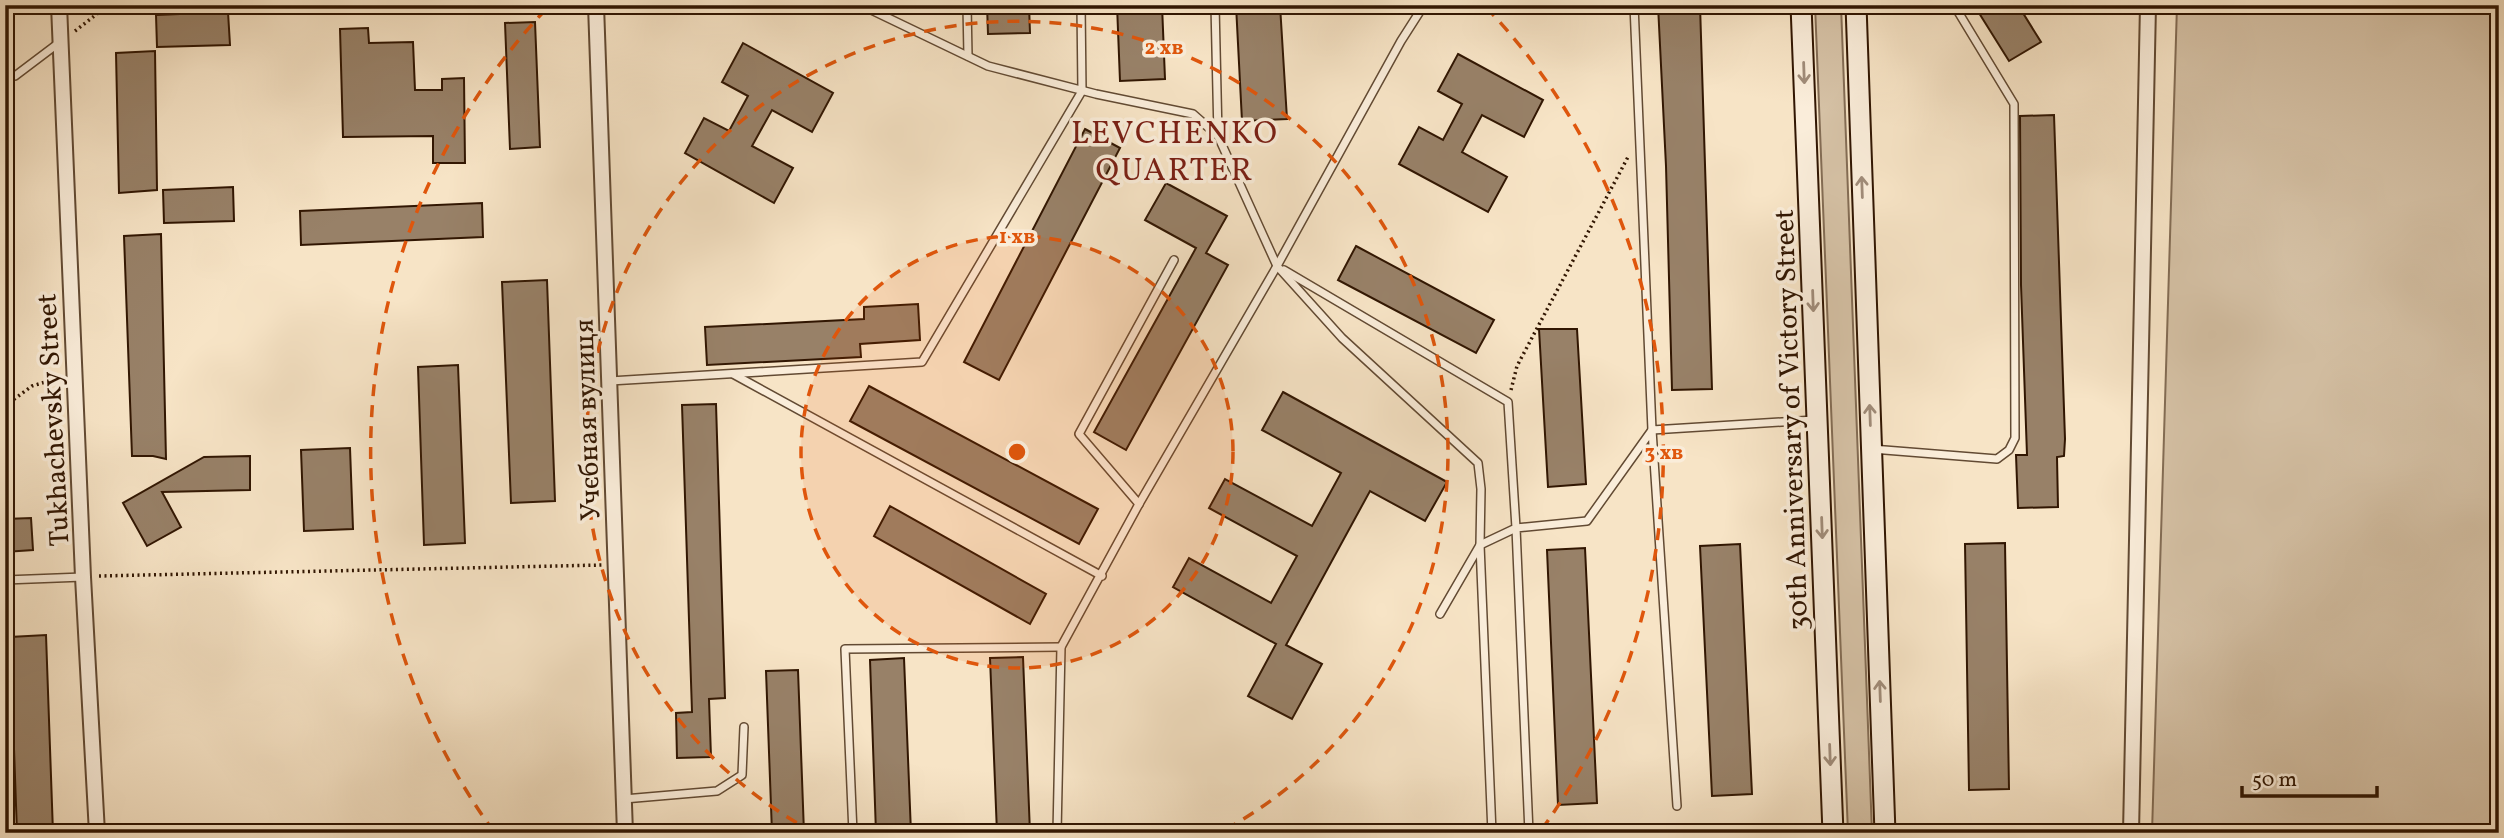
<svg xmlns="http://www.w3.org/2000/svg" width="2504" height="838" viewBox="0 0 2504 838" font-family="Vollkorn,serif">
	<rect width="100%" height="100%" fill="#f7e4c6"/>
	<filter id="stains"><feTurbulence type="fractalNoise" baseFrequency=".00286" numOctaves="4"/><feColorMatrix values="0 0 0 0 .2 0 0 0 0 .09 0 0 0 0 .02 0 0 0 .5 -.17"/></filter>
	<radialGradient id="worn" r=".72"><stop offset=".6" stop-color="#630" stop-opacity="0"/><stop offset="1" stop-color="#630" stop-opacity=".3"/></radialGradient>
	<g fill="#d5c1a5" stroke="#836c54" stroke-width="2">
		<polygon points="1815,5 1841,5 1872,833 1848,833"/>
		<polygon points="2177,5 2499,5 2499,833 2152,833"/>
	</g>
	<g fill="#988168" stroke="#311602" stroke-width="2">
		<polygon points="987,5 1029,5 1030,33 988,34"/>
		<polygon points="1117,5 1162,5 1165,79 1120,81"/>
		<polygon points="1236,5 1280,5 1287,119 1242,121"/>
		<polygon points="1658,5 1700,5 1712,389 1672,390 1666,166"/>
		<polygon points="1974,5 2018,5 2041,42 2009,61"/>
		<polygon points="228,12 230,45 157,47 156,15"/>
		<polygon points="535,22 540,147 510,149 505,23"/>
		<polygon points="368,28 369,43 413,42 415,90 442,90 442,79 464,78 465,163 433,163 433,136 343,137 340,29"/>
		<polygon points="743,43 833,93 812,132 772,110 752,146 793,168 774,203 685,153 704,118 729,131 748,96 722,82"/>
		<polygon points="155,51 157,190 119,193 116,53"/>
		<polygon points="1458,54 1543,100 1524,137 1482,115 1462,152 1507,177 1488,212 1399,164 1419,127 1443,140 1462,104 1438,91"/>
		<polygon points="2054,115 2065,439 2064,456 2057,457 2058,507 2018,508 2016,455 2027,455 2021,285 2020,116"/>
		<polygon points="1085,129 1120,148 999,380 964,362"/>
		<polygon points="1166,183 1227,216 1206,253 1228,265 1126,450 1094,432 1196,248 1145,220"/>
		<polygon points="233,187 234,221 164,223 163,190"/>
		<polygon points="482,203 483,237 301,245 300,211"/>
		<polygon points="161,234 166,459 153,456 132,456 124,236"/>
		<polygon points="1356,246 1494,320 1476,353 1338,280"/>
		<polygon points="547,280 555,501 511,503 502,282"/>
		<polygon points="918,304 920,340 860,344 861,357 707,365 705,327 864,319 864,307"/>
		<polygon points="1539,329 1577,329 1586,484 1548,487"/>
		<polygon points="458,365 465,543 424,545 418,367"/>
		<polygon points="869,386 1098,509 1079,544 850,421"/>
		<polygon points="1283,392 1447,482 1425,521 1370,491 1286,645 1322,664 1292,719 1248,696 1276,644 1173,587 1189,558 1271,603 1297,556 1209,508 1225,479 1312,526 1341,473 1262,430"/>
		<polygon points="716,404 725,698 709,699 711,757 677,758 676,713 692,712 682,405"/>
		<polygon points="350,448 353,529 304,531 301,450"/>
		<polygon points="250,456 250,490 162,492 181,527 147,546 123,503 204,457"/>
		<polygon points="890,506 1046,594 1030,624 874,536"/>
		<polygon points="31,518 33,550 5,552 5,519"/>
		<polygon points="2005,543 2009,789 1969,790 1965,544"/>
		<polygon points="1740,544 1752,794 1712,796 1700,546"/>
		<polygon points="1585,548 1597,803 1558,805 1547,550"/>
		<polygon points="46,635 53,833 17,833 10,637"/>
		<polygon points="1023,657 1030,833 997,833 990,658"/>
		<polygon points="904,658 911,833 876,833 870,660"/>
		<polygon points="798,670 804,833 772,833 766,671"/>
	</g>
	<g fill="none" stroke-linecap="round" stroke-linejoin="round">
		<g stroke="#624a33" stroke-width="10">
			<g id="lane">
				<polyline points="861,5 988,66 1096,94 1193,114 1218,136"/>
				<polyline points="967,5 968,56"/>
				<polyline points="1215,5 1218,136 1277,266 1342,338 1478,463 1481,489 1480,545 1492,833"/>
				<polyline points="1634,5 1652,430 1814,420"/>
				<polyline points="5,76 15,76 60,42"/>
				<polyline points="1284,270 1508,402 1516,528 1480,545 1440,614"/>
				<polyline points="733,374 1102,576"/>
				<polyline points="610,381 922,362 1082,91 1081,5"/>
				<polyline points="1872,449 1997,459 2009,450 2015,438 2014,104 1954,5"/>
				<polyline points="1139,504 1079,434 1174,260"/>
				<polyline points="5,580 83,577"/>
				<polyline points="624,799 717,791 742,775 744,727"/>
				<polyline points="853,833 845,649 1061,647"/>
				<polyline points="1057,833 1061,647 1139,504 1277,266 1401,41 1424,5"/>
				<polyline points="1529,833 1516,528 1587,521 1652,430 1677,806"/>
			</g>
		</g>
		<g stroke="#624a33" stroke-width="18">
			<g id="street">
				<polyline points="59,5 83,577 97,833"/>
				<polyline points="596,5 625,833"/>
				<polyline points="2131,833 2148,5"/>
			</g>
		</g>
		<g stroke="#311602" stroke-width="23">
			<g id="secondary">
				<polyline points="1801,5 1833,833"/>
				<polyline points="1856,5 1885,833"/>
			</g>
		</g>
		<g stroke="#311602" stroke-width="3.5" stroke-dasharray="2 3.5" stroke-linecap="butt">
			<polyline points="75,31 102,10 121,5"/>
			<polyline points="1511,390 1517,366 1628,157"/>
			<polyline points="5,406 32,386 59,378"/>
			<polyline points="99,576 602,565"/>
		</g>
		<use href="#lane" stroke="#faedda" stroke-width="7"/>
		<use href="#street" stroke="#faedda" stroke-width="14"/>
		<use href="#secondary" stroke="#faedda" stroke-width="19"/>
	</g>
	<defs><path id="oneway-shaft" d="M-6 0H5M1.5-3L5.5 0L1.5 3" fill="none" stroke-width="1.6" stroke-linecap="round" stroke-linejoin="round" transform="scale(1.75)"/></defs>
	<g stroke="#a08c79">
		<use href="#oneway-shaft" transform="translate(1804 73) rotate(88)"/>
		<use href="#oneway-shaft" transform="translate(1862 187) rotate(-92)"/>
		<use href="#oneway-shaft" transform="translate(1813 301) rotate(88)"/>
		<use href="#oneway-shaft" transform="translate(1870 415) rotate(-92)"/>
		<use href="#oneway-shaft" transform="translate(1822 528) rotate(88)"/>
		<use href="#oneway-shaft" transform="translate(1880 691) rotate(-92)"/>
		<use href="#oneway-shaft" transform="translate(1830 755) rotate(88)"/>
	</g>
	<circle cx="1017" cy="452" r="216" fill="#df560c" fill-opacity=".12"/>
	<g fill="none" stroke="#df560c" stroke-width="3.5" stroke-dasharray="12 9">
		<circle cx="1017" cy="452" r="216"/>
		<path d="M815 833A431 431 0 1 1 1219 833"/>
		<path d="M494 832A647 647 0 0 1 548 7M1486 7A647 647 0 0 1 1540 832"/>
	</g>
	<g text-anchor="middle" stroke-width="7" stroke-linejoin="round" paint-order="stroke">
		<g font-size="28" fill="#311602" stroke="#faedda">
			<text transform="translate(52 420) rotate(-93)" y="10">Tukhachevsky Street</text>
			<text transform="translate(586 420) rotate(-92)" y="10">Учєбная вулиця</text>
			<text transform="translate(1790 420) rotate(-92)" y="10">30th Anniversary of Victory Street</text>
		</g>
		<g font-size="32" letter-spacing="2" fill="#7a1f14" stroke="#faedda">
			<text x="1175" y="143">LEVCHENKO<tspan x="1175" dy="37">QUARTER</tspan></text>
		</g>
	</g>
	<circle cx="1017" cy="452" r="10" fill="#df560c" stroke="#faedda" stroke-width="3.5"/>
	<g font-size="21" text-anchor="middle" font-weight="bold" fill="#df560c" stroke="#faedda" stroke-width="7" stroke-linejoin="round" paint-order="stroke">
		<text x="1164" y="54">2 хв</text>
		<text x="1017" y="243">1 хв</text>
		<text x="1664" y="459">3 хв</text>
	</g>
	<rect width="2504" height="838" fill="none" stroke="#f7e4c6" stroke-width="28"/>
	<rect x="7" y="7" width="2490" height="824" fill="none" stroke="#311602" stroke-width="3.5"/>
	<rect x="14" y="14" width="2476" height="810" fill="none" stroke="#311602" stroke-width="2"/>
	<path d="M2242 786v10h135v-10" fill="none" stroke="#311602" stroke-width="3.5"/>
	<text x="2252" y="786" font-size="21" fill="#311602" stroke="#faedda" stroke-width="5" paint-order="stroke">50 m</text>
	<rect width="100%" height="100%" filter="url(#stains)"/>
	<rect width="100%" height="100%" fill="url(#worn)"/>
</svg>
